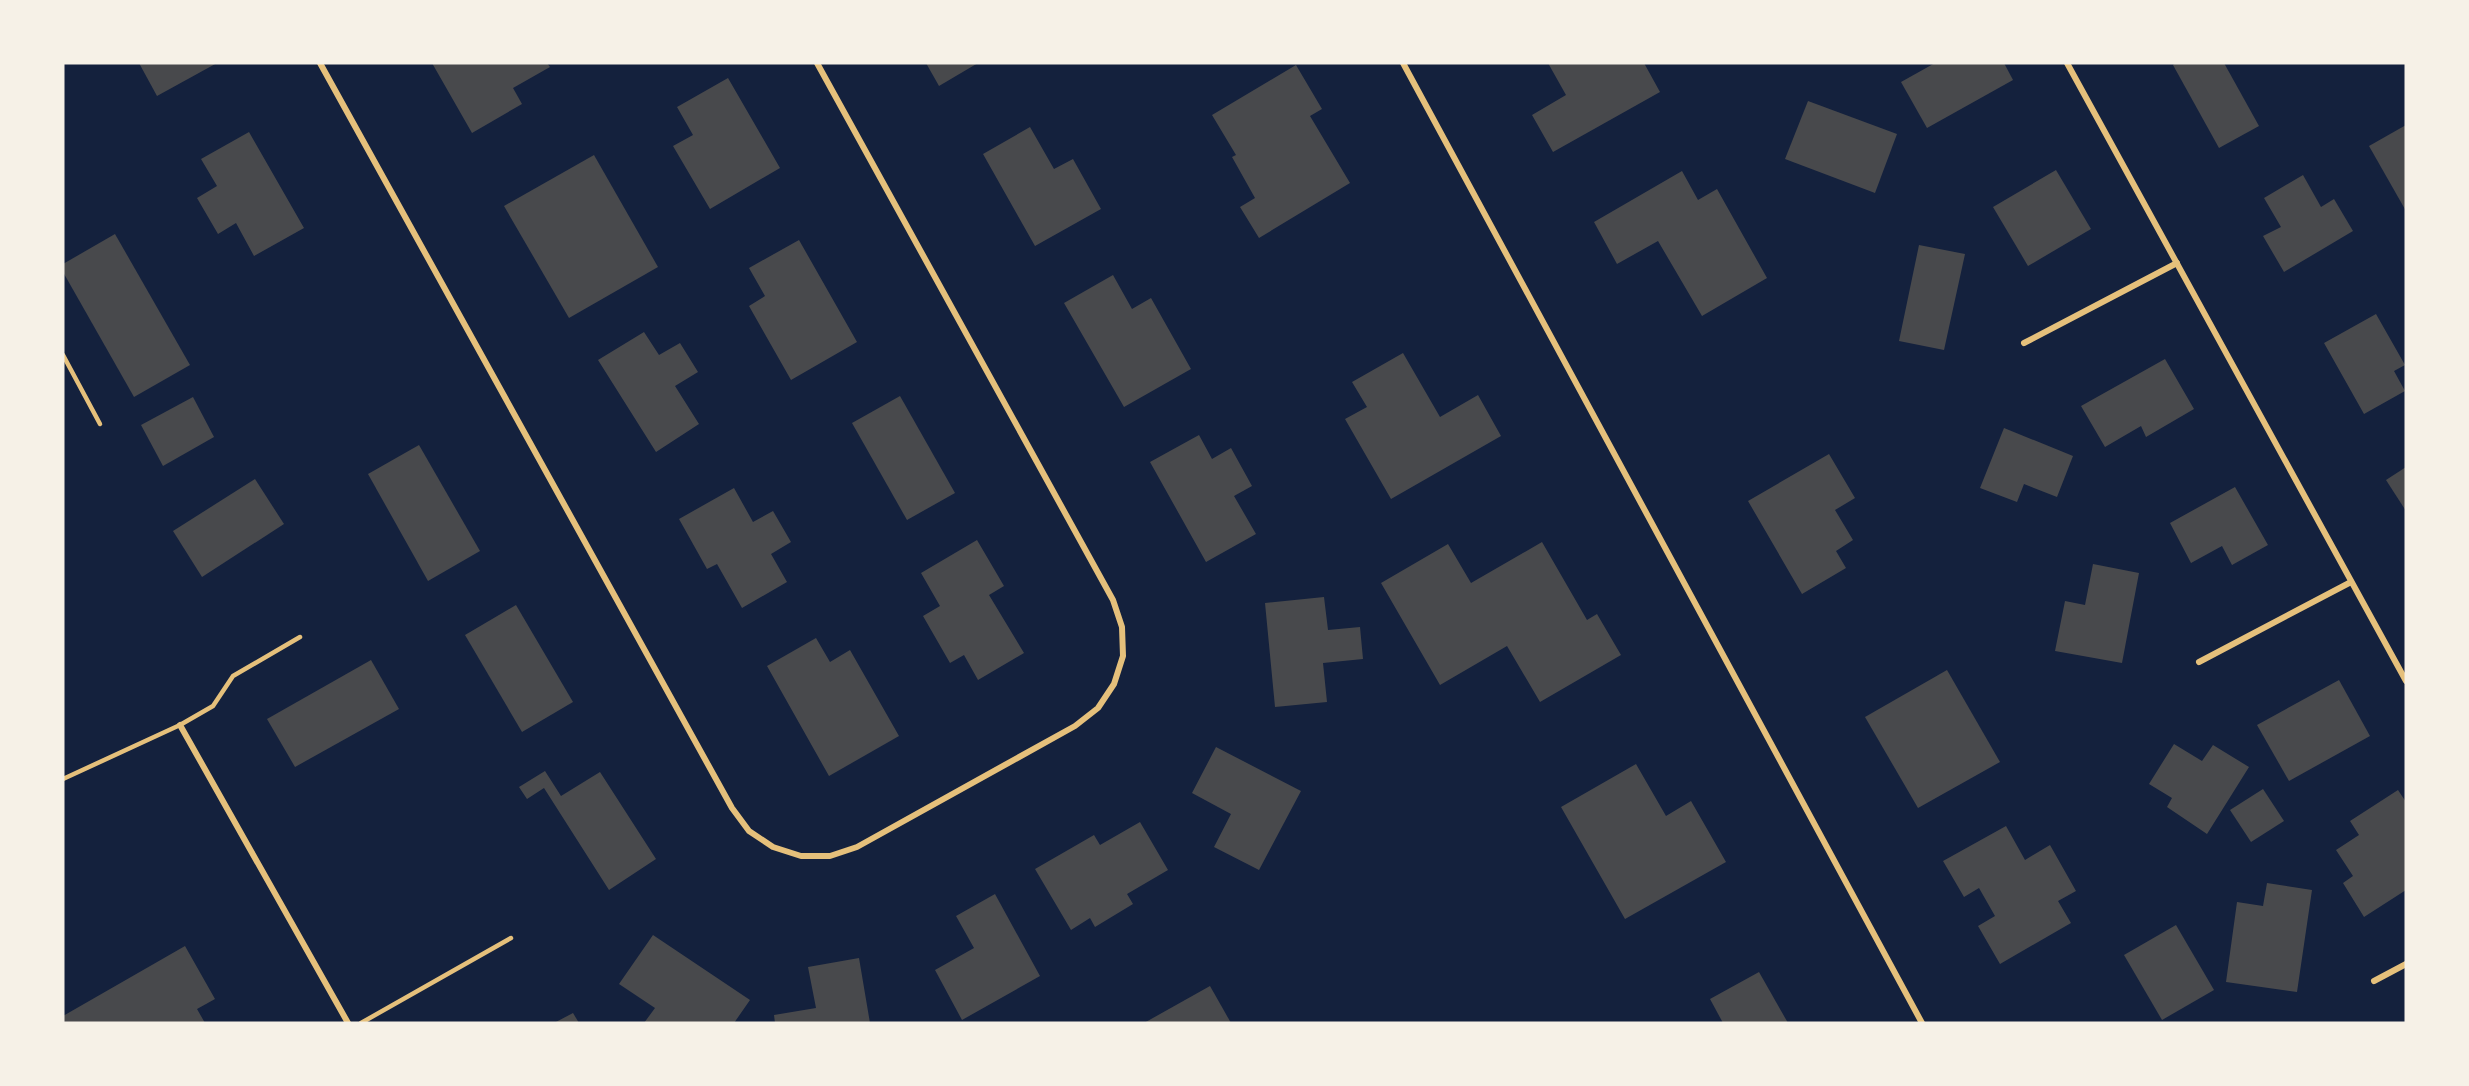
<svg xmlns="http://www.w3.org/2000/svg" width="2469" height="1086" viewBox="0 0 2469 1086" font-family="'DejaVu Sans',sans-serif">
	<rect width="100%" height="100%" fill="#14213d"/>
	<g fill="#48494c">
		<polygon points="139,63 217,63 157,96"/>
		<polygon points="432,63 547,63 550,67 513,88 522,104 472,133"/>
		<polygon points="926,63 978,63 939,86"/>
		<polygon points="1548,63 1644,63 1660,92 1553,152 1532,115 1566,95"/>
		<polygon points="1935,63 2004,63 2013,80 1927,128 1901,82"/>
		<polygon points="2175,63 2224,63 2259,126 2219,148 2173,65"/>
		<polygon points="1296,65 1322,109 1310,116 1350,183 1259,238 1240,207 1255,198 1232,157 1236,155 1212,115"/>
		<polygon points="728,78 780,168 710,209 673,146 693,135 677,107"/>
		<polygon points="1808,101 1897,134 1875,193 1785,159"/>
		<polygon points="2406,125 2406,211 2369,146"/>
		<polygon points="1030,127 1054,169 1073,159 1101,209 1035,246 983,154"/>
		<polygon points="249,132 304,228 254,256 236,223 218,234 197,198 217,186 201,159"/>
		<polygon points="594,155 658,267 569,318 504,206"/>
		<polygon points="2056,170 2091,229 2028,266 1993,207"/>
		<polygon points="1682,171 1698,200 1717,189 1767,278 1702,316 1658,241 1617,264 1594,222"/>
		<polygon points="2303,175 2321,207 2334,199 2353,231 2284,272 2263,236 2281,227 2264,198"/>
		<polygon points="115,234 190,365 134,397 63,272 63,264"/>
		<polygon points="799,240 857,342 791,380 749,306 765,296 749,268"/>
		<polygon points="1919,245 1965,254 1944,350 1899,341"/>
		<polygon points="1113,275 1132,309 1151,298 1191,369 1124,407 1064,303"/>
		<polygon points="2376,314 2405,365 2394,371 2405,391 2364,414 2324,343"/>
		<polygon points="644,332 659,355 680,343 698,372 675,386 699,424 656,452 598,360"/>
		<polygon points="1403,353 1440,417 1478,395 1501,436 1391,499 1345,419 1367,407 1352,382"/>
		<polygon points="2165,359 2194,409 2146,437 2141,426 2105,447 2081,406"/>
		<polygon points="900,396 955,493 907,520 852,423"/>
		<polygon points="193,397 214,437 163,466 141,425"/>
		<polygon points="2004,428 2073,456 2057,497 2024,484 2017,502 1980,488"/>
		<polygon points="1199,435 1212,459 1231,448 1252,486 1234,496 1256,534 1206,562 1150,462"/>
		<polygon points="419,445 480,551 428,581 368,474"/>
		<polygon points="1829,454 1855,498 1835,510 1853,540 1836,551 1846,568 1802,594 1748,501"/>
		<polygon points="2406,467 2406,511 2386,480"/>
		<polygon points="255,479 284,524 202,577 173,531"/>
		<polygon points="2235,487 2268,545 2232,565 2222,546 2191,563 2170,523"/>
		<polygon points="734,488 753,522 773,511 791,542 771,554 787,582 742,608 717,564 707,569 679,519"/>
		<polygon points="977,540 1004,586 989,595 1024,653 978,680 964,655 950,663 923,616 940,606 921,573"/>
		<polygon points="1542,542 1587,620 1597,614 1621,655 1540,702 1507,646 1440,685 1381,583 1448,544 1471,583"/>
		<polygon points="2093,564 2139,573 2122,663 2055,651 2065,601 2085,605"/>
		<polygon points="1324,597 1328,630 1360,627 1363,659 1323,663 1327,702 1275,707 1265,603"/>
		<polygon points="516,605 573,702 522,732 465,635"/>
		<polygon points="816,638 830,662 850,650 899,736 829,776 767,666"/>
		<polygon points="371,660 399,709 295,767 267,719"/>
		<polygon points="1947,670 2000,762 1918,808 1865,717"/>
		<polygon points="2339,680 2370,736 2289,781 2257,725"/>
		<polygon points="2174,744 2202,761 2213,745 2249,767 2207,834 2167,807 2172,798 2149,784"/>
		<polygon points="1216,747 1301,791 1259,870 1214,847 1231,814 1192,793"/>
		<polygon points="1636,764 1666,816 1691,801 1726,862 1625,919 1561,807"/>
		<polygon points="545,771 561,796 600,772 656,859 609,890 544,788 527,799 519,787"/>
		<polygon points="2263,789 2284,821 2251,842 2230,810"/>
		<polygon points="2398,790 2406,802 2406,890 2364,917 2343,883 2353,876 2336,850 2359,835 2350,821"/>
		<polygon points="1140,822 1168,870 1127,894 1133,904 1095,927 1090,918 1071,930 1035,869 1094,835 1100,845"/>
		<polygon points="2006,826 2025,860 2050,845 2076,891 2058,901 2071,923 2000,964 1978,926 1995,916 1979,888 1964,897 1943,861"/>
		<polygon points="2267,883 2312,890 2297,992 2226,982 2237,902 2263,906"/>
		<polygon points="995,894 1040,976 962,1020 935,970 974,948 956,916"/>
		<polygon points="2176,925 2214,990 2162,1020 2124,955"/>
		<polygon points="653,935 750,1000 734,1023 644,1023 655,1008 619,984"/>
		<polygon points="185,946 215,999 197,1009 205,1023 63,1023 63,1016"/>
		<polygon points="859,958 870,1023 775,1023 774,1015 816,1008 808,967"/>
		<polygon points="1759,972 1788,1023 1723,1023 1710,999"/>
		<polygon points="1210,986 1231,1023 1144,1023"/>
		<polygon points="573,1013 579,1023 554,1023"/>
	</g>
	<g fill="none" stroke-linecap="round" stroke-linejoin="round">
		<g stroke="#e5c07b" stroke-width="4.5">
			<polyline points="63,355 100,424"/>
			<polyline points="63,779 180,725 213,706 233,676 300,637"/>
			<polyline points="361,1023 511,938"/>
		</g>
		<g stroke="#e5c07b" stroke-width="6">
			<polyline points="320,63 732,808 749,831 773,847 801,856 830,856 857,847 1075,726 1098,708 1114,684 1123,656 1122,627 1113,600 817,63"/>
			<polyline points="1403,63 1922,1023"/>
			<polyline points="2067,63 2406,681"/>
			<polyline points="2024,343 2177,263"/>
			<polyline points="2199,662 2351,582"/>
			<polyline points="180,725 348,1023"/>
			<polyline points="2374,981 2406,964"/>
		</g>
	</g>
	<rect width="2469" height="1086" fill="none" stroke="#f6f1e7" stroke-width="129"/>
</svg>
